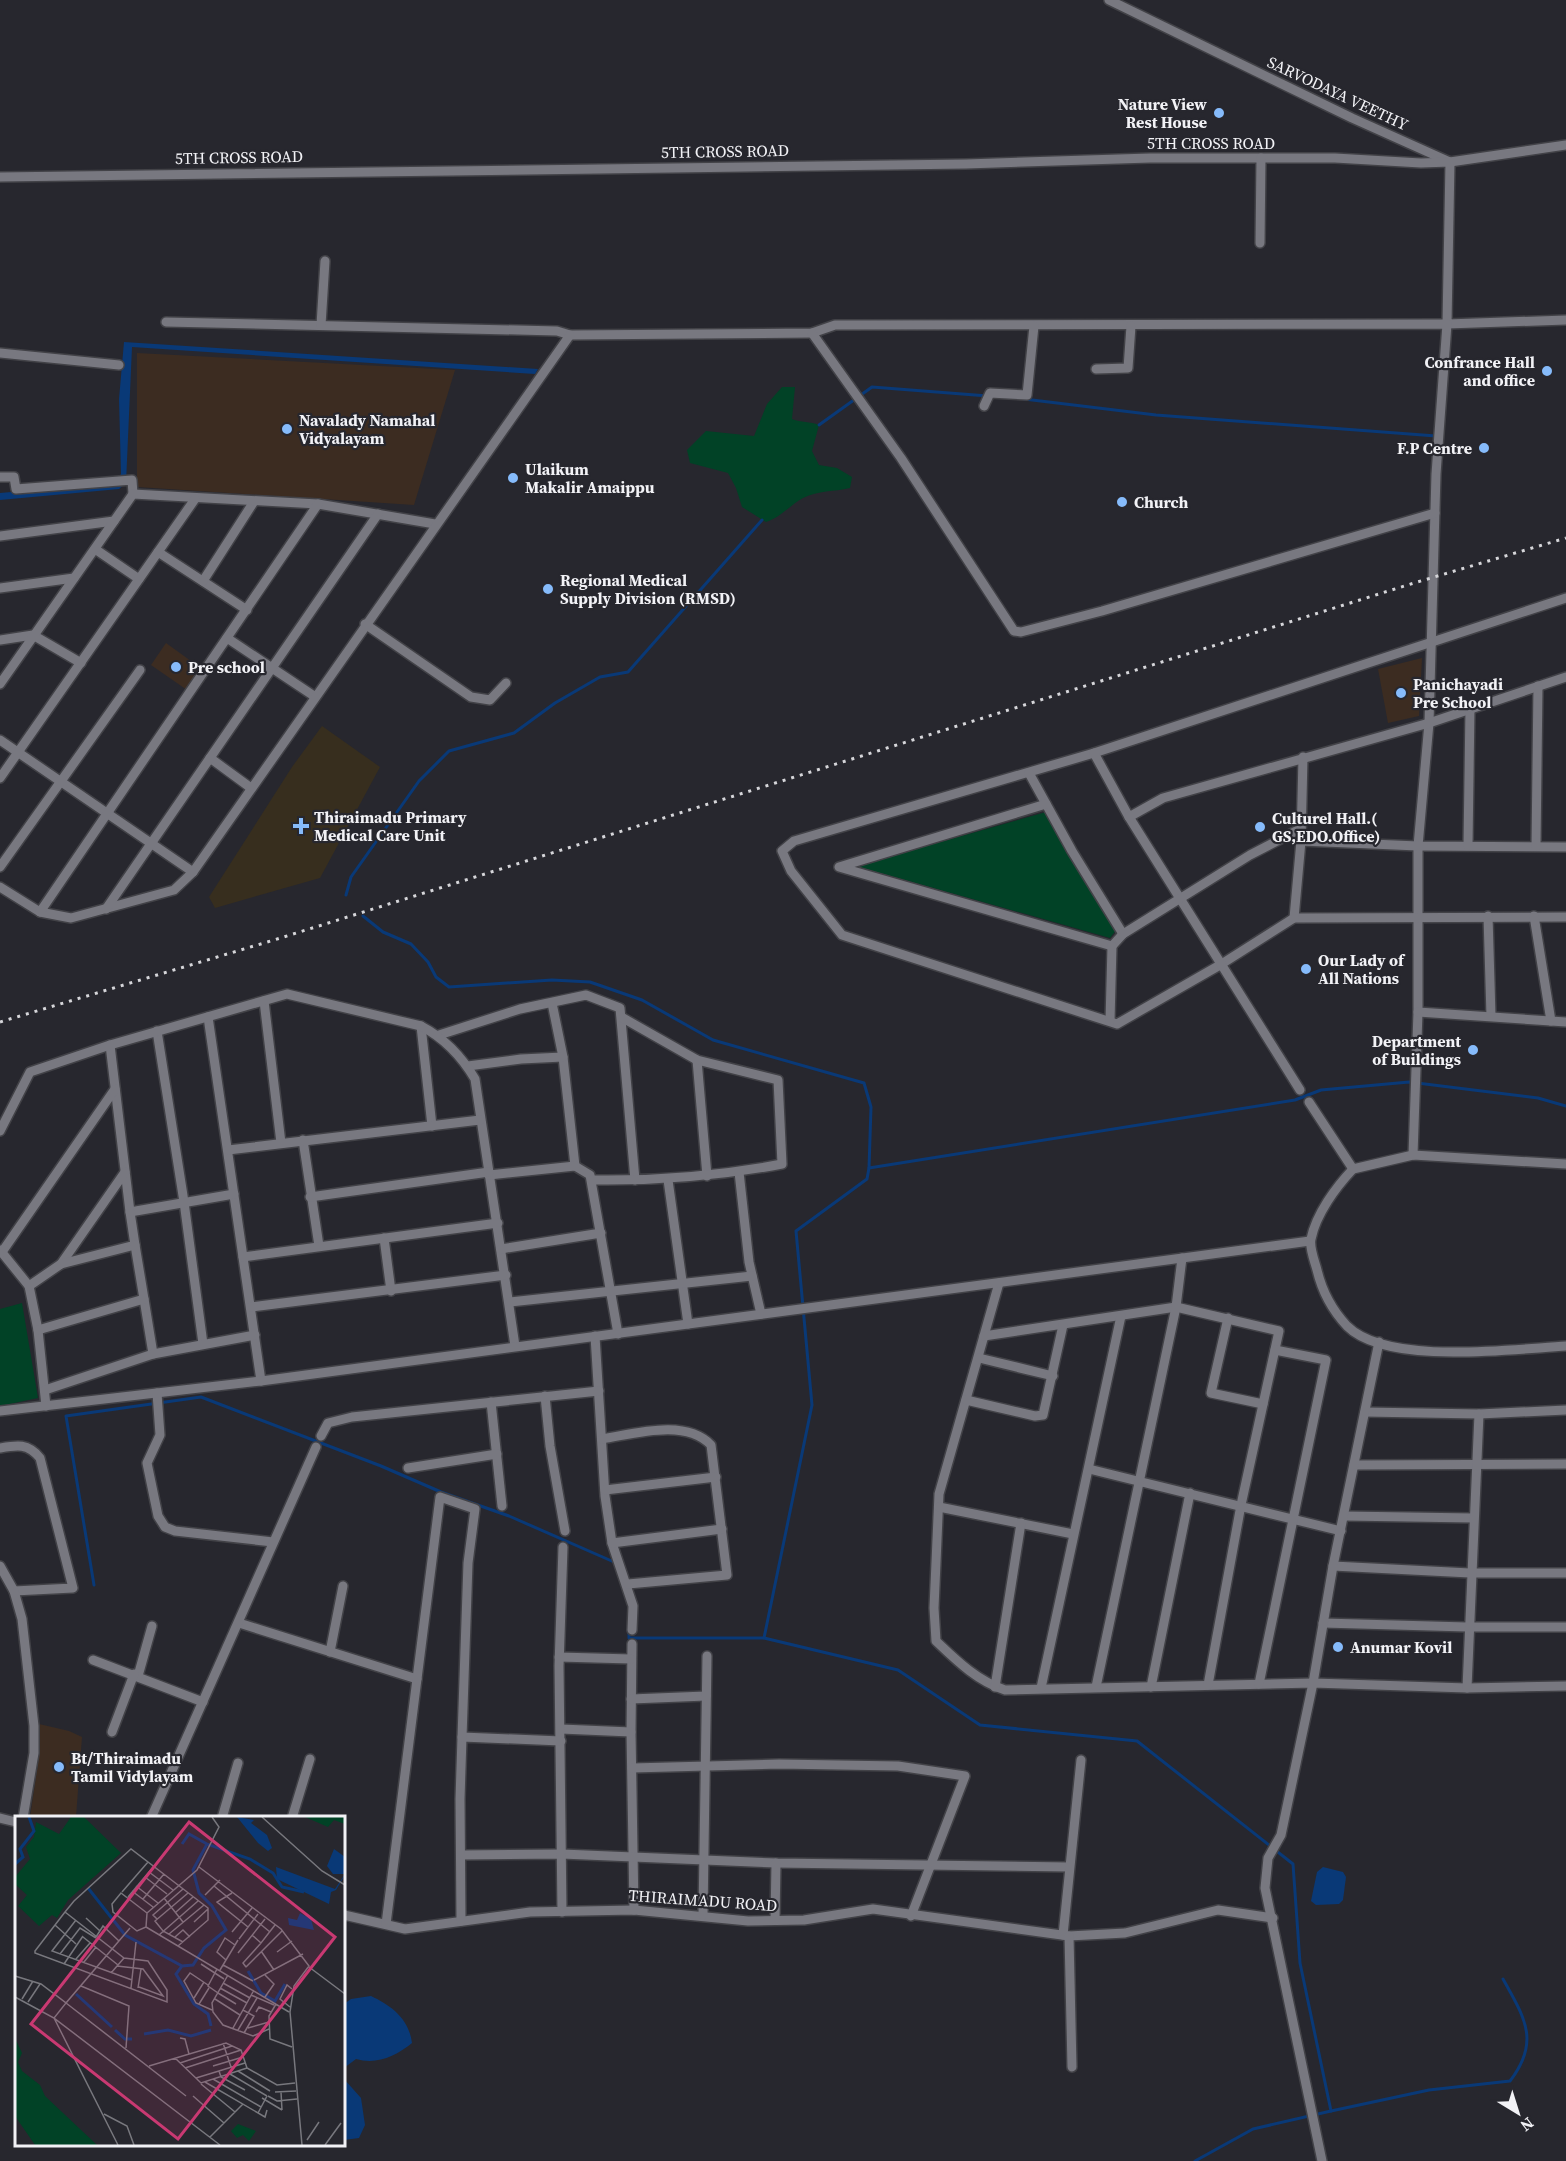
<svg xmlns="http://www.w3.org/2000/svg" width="1566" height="2161" viewBox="0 0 1566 2161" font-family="'Source Serif 4',serif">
	<rect width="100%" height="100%" fill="#27272e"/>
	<g fill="#3c2c21">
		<polygon points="137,353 455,370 414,505 137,487"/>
		<polygon points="166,643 202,669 187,690 151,665"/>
		<polygon points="1422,658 1419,716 1388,723 1378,669"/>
		<polygon points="39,1724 69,1731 82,1737 76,1817 30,1817 39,1757"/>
	</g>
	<polygon fill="#372e1e" points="322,726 380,767 320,878 215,908 209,897 292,767"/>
	<g fill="#014226">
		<path d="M782 387H795L792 419C801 423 810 421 819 425L812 451 819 465 837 468 852 477 850 488C833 492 819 490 803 498 789 506 781 517 766 522L742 507 736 488 728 473 690 463 687 450 706 431 754 436 767 404Z"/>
		<polygon points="1046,812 1117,929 1110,938 856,866"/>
		<polygon points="22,1303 38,1398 0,1406 0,1309"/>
	</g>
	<g fill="#093977">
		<polygon points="124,342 538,369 535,374 132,347 126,483 119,489 0,500 0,493 115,483 121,474 119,399"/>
		<polygon points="1323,1867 1343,1872 1346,1877 1343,1900 1339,1904 1316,1905 1311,1901 1317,1872"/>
		<path d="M371 1996C392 2006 409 2019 412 2043 396 2056 377 2065 356 2059L344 2068V2004L351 1999Z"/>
		<polygon points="344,2079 361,2098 365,2125 359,2138 344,2140"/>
	</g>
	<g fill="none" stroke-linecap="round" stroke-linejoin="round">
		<g stroke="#093977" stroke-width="3">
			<polyline points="1024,399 1156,415 1436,436"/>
			<polyline points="819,425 872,387 988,396"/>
			<polyline points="346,895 351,877 419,781 449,751 514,733 555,703 600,677 628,672 762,520"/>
			<polyline points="363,916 383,932 411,944 428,962 436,977 449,987 552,980 590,982 642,1000 713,1040 864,1083 871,1107 869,1168 1295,1100 1321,1090 1409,1082 1538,1098 1566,1106"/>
			<polyline points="869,1168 867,1179 796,1231 812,1405 764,1638 898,1670 980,1725 1137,1741 1293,1864 1300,1963 1331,2111 1253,2129 1195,2161"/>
			<polyline points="94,1585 66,1416 201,1397 381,1466 441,1492 509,1516 614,1562"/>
			<polyline points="629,1632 629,1638 763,1638"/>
			<path d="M1331 2111 1429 2090 1510 2081C1541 2041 1524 2017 1503 1979"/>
		</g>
		<g stroke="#424247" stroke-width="12">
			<g id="minor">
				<polyline points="1109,0 1352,118 1450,162 1566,145"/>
				<polyline points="0,177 966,164 1150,158 1335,158 1421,163 1450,162 1447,324 1566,320"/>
				<polyline points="1260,243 1261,158"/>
				<polyline points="166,322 557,331 570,335 812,333 835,325 1447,324 1436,474 1429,723 1418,846 1418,1012 1413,1155"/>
				<polyline points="321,325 325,261"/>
				<polyline points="812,333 901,458 1014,631 1021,632 1102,611 1435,513"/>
				<polyline points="0,353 119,365"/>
				<polyline points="1096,369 1128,368 1131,326"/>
				<polyline points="984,406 990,393 1027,395 1034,326"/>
				<polyline points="0,477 14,477 16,489 132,480 133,494"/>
				<polyline points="0,536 114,521"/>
				<polyline points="95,549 139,579"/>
				<polyline points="158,552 247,610"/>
				<polyline points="203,581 253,503"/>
				<polyline points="0,588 74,578"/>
				<polyline points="1566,598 1094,753 794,841 782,851 791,871 842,935 1117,1024 1220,965 1294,918 1566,917"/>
				<polyline points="365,624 471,697 490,700 506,683"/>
				<polyline points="227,638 314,696"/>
				<polyline points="0,640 33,635 81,663"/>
				<polyline points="0,684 133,494 318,504 435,524"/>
				<polyline points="0,740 193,872"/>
				<polyline points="1094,753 1129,817 1300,1090"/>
				<polyline points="210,758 251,788"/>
				<polyline points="1029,773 1072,851 1123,934"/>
				<polyline points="0,778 195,499"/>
				<polyline points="1046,804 839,867 1112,946 1123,934 1250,855 1300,829"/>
				<polyline points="1129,817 1163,798 1429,723 1566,677"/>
				<polyline points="1301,841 1418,846 1566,847"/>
				<polyline points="1468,845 1470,708"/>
				<polyline points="1536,846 1538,686"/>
				<polyline points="0,867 140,670"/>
				<polyline points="0,887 40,912 71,918 174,890 193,872 570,335"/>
				<polyline points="106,909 378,514"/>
				<polyline points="40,912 318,504"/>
				<polyline points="1488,916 1491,1016"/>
				<polyline points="1534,916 1551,1021"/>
				<polyline points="1294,918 1301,841 1303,757"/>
				<polyline points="264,1001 281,1143"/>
				<polyline points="552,1003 563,1057 575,1166"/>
				<polyline points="1418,1012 1566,1022"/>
				<polyline points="208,1017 261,1381"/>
				<polyline points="1110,1021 1112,946"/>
				<polyline points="421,1026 432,1126"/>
				<polyline points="157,1031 184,1202 203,1344"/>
				<polyline points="439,1035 520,1009 586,995 620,1008 635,1180"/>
				<polyline points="110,1045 130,1212 234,1194"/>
				<polyline points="697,1060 707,1176"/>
				<polyline points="468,1066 521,1059 563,1057"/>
				<polyline points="1309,1102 1353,1169"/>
				<path d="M0 1131 30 1072 110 1045 287 994 421 1026C444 1038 462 1057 475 1079L515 1346"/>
				<polyline points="303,1140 319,1246"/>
				<polyline points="228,1150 480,1120"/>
				<path d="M1566 1164 1413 1155 1353 1169C1336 1187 1316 1214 1311 1239 1309 1248 1315 1262 1317 1270 1322 1291 1332 1310 1347 1326 1387 1366 1513 1349 1566 1346"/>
				<polyline points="739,1172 749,1262 761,1314"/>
				<polyline points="489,1175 575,1166 590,1175 618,1334"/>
				<path d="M592 1180C657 1181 719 1176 782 1164L778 1080 697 1060 623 1018"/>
				<polyline points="668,1180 688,1324"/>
				<polyline points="310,1197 489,1172"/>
				<polyline points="384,1238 391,1291"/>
				<polyline points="501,1249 601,1233"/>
				<polyline points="0,1250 29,1286 38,1330 46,1406"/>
				<polyline points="2,1252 115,1089"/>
				<polyline points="243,1257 498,1223"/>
				<polyline points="61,1264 125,1172"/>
				<path d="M999 1283 939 1494 934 1608 936 1641C956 1660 977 1681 1005 1690L1313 1683 1467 1688 1566 1686"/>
				<polyline points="29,1286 61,1264 135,1245 130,1212"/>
				<polyline points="144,1299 153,1354"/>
				<polyline points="510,1302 752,1276"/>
				<polyline points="251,1307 506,1275"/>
				<polyline points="1228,1318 1211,1393 1263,1404"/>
				<polyline points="38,1330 144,1299 135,1245"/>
				<polyline points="595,1336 605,1496 612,1543 633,1606 632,1630"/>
				<polyline points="984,1336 1176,1307 1279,1331 1241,1505 1208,1685"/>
				<polyline points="979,1358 1053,1376"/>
				<polyline points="45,1390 153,1354 255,1335"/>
				<polyline points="157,1393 160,1435 147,1463 158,1516 165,1527 175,1531 273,1542"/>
				<polyline points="545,1396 550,1446 565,1531"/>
				<polyline points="966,1400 1035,1416 1043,1415 1063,1325"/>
				<polyline points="491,1402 502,1506"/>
				<polyline points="0,1411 261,1381 1310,1241"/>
				<polyline points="1365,1412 1479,1414 1566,1410"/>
				<polyline points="321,1436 328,1423 352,1417 599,1391"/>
				<path d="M602 1439C634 1434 685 1418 711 1445L727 1575 628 1584"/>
				<path d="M0 1448C17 1445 28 1443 40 1458L73 1588 14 1591"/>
				<polyline points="1354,1465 1566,1464"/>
				<polyline points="408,1468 497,1454"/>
				<polyline points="1089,1469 1341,1531"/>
				<polyline points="605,1490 716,1477"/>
				<polyline points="939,1507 1073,1534"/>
				<polyline points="1344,1516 1473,1518"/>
				<polyline points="612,1543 722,1529"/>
				<polyline points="0,1566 14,1591 22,1619 34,1726 34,1753 23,1818"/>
				<polyline points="1333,1566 1470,1573 1566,1573"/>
				<polyline points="239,1623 417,1679"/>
				<polyline points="1323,1623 1467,1627 1566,1627"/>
				<polyline points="632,1644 631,1732 634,1910"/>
				<polyline points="330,1652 343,1586"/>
				<polyline points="559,1657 631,1659"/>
				<polyline points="93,1660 203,1702"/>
				<polyline points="138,1676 152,1626"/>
				<polyline points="1259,1684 1326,1360 1275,1350"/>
				<polyline points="995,1687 1021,1523"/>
				<polyline points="1096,1687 1176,1307 1182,1258"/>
				<polyline points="1151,1687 1190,1493"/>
				<polyline points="1041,1688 1121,1316"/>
				<polyline points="1467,1688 1479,1414"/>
				<polyline points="631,1699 706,1696"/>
				<polyline points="561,1729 631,1732"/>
				<polyline points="112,1732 134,1674"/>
				<polyline points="632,1768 779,1764 898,1766 965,1776 911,1916"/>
				<polyline points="0,1818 16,1822"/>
				<polyline points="151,1818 316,1447"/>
				<polyline points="222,1818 238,1763"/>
				<polyline points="292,1818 310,1759"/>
				<polyline points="461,1855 562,1854 776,1863 1069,1867"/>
				<polyline points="562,1912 559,1666 563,1547"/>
				<polyline points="344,1915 405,1929 530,1912 634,1910 748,1921 804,1920 873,1909 1069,1936 1125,1933 1218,1910 1273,1918"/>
				<polyline points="703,1915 707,1656"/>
				<polyline points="775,1920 776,1863"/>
				<polyline points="461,1921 460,1799 462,1737 561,1741"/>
				<polyline points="386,1924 440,1497 475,1509 468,1563 462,1737"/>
				<polyline points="1063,1935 1081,1760"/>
				<polyline points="1069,1936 1072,2067"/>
				<polyline points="1322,2161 1265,1888 1268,1858 1281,1835 1313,1683 1333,1566 1379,1342"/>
			</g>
		</g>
		<use href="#minor" stroke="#787880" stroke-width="9"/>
		<polyline stroke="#d6d6da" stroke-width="3" stroke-dasharray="3 6" stroke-linecap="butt" points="0,1022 274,940 1414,583 1566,538"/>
	</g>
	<g fill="#86bbfb" stroke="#27272e" stroke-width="2">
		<circle cx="1219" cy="113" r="6"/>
		<circle cx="1547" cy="371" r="6"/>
		<circle cx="287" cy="429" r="6"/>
		<circle cx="1484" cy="448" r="6"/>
		<circle cx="513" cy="478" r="6"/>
		<circle cx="1122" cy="502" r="6"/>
		<circle cx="548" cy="589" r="6"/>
		<circle cx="176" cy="667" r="6"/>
		<circle cx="1401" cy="693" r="6"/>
		<path d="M298 817h6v6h6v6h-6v6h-6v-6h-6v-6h6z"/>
		<circle cx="1260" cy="827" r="6"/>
		<circle cx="1306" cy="969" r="6"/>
		<circle cx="1473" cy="1050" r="6"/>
		<circle cx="1338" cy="1647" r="6"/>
		<circle cx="59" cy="1767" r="6"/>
	</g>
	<g text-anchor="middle" stroke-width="4.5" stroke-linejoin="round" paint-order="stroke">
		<g font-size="16" fill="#f2f2f6" stroke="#27272e">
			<text transform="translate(1338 93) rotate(25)" y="6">SARVODAYA VEETHY</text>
			<text x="1211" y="149">5TH CROSS ROAD</text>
			<text transform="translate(725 151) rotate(-1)" y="6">5TH CROSS ROAD</text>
			<text transform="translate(239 157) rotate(-1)" y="6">5TH CROSS ROAD</text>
			<text transform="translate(703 1900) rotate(4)" y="6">THIRAIMADU ROAD</text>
		</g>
		<g font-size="16" font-weight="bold" fill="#f2f2f6" stroke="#27272e" text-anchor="start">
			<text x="1207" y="110" text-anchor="end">Nature View<tspan x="1207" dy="18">Rest House</tspan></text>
			<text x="1535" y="368" text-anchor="end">Confrance Hall<tspan x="1535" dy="18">and office</tspan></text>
			<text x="299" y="426">Navalady Namahal<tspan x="299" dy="18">Vidyalayam</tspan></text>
			<text x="1472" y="454" text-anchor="end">F.P Centre</text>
			<text x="525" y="475">Ulaikum<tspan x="525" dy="18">Makalir Amaippu</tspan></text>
			<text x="1134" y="508">Church</text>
			<text x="560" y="586">Regional Medical<tspan x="560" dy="18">Supply Division (RMSD)</tspan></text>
			<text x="188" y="673">Pre school</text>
			<text x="1413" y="690">Panichayadi<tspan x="1413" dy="18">Pre School</tspan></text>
			<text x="314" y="823">Thiraimadu Primary<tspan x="314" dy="18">Medical Care Unit</tspan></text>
			<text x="1272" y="824">Culturel Hall.(<tspan x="1272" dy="18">GS,EDO.Office)</tspan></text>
			<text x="1318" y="966">Our Lady of<tspan x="1318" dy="18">All Nations</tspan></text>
			<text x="1461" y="1047" text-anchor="end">Department<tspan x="1461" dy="18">of Buildings</tspan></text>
			<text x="1350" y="1653">Anumar Kovil</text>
			<text x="71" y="1764">Bt/Thiraimadu<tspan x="71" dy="18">Tamil Vidylayam</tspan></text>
		</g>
	</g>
	<g transform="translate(15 1816)">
		<rect width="330" height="330" fill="#27272e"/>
		<path d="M56 1H69L106 37 53 84 42 102 37 99 24 110 3 90 12 79 1 69 0 61 15 43 11 31 19 21 21 6 44 18ZM290 1H330V8L319 4 313 11ZM0 222 7 237 3 246 7 255 25 269 30 280 82 329H20L0 300ZM223 308 241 315 234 325 228 319 222 322 216 315Z" fill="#014226"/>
		<path d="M222 1 239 4 236 7 252 19 257 32 253 35 243 27ZM319 33 330 41V59L321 74 316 76 314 88 262 63 261 51 320 73 330 58H318L312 50ZM285 97 296 103 299 114 274 109 273 102 282 104Z" fill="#093977"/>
		<path fill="none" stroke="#093977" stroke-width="3" d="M167 28 174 18 192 28M0 48 8 41 5 33 19 15 14 1M73 72 110 119 167 150 161 158 179 188 193 198 196 210M167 150 178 149 189 132 211 114 197 90 184 77 178 54 192 28 235 43 258 57 267 71 289 76M233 155 246 177 260 185 270 168M61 178 97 211M100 214 110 223H117M129 218 153 214 176 220 196 214"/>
		<path fill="none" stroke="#78787e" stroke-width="1.5" d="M247 1 307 55 330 69M184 51 266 113 294 150 279 170 275 196 287 329M134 56 158 74M130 61 152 78M121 70 143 87M199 70 255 116M117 75 138 91M107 76 133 46M106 77 132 97 131 111 122 115 98 96 97 88ZM217 77 202 86 233 111M190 79 205 64M113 81 139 50M149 82 168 106M128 83 149 58M50 96 109 142 133 145 152 174V186L20 137V135L50 96 59 85 116 33 193 92V104L163 130M161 96 178 81M132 97 182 54 204 11 197 1M71 102 85 115M142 103 138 99 168 73M61 104 37 135 117 164M179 106 193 93M40 109 61 128M131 111 274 196M115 112 51 187 171 280M217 116 237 92M154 118 189 89M144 119 183 85M237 119 246 127 260 109M68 121 103 149M81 121 88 110 104 125M160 121 168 114 175 121M224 123 243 98M168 126 148 115 140 105 173 77M246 135 259 154M262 136 277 125M223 137 250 103M45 138 65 112 81 122M61 143 75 127M211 144 202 136 210 122 220 129M69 146 81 131M49 148 68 120M186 148 209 163M208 149 238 165M102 150 128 153 148 180 124 171M231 151 267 115M231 151 228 147 246 127M294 151 330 178M202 153 193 170 203 177M205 154 223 124M96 157 109 142M213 159 197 187 198 196 208 209 238 220 254 213M250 159 259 168 250 181M0 160 26 168 51 187 39 202 205 329M239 164 288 138M208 167 235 182M193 169 175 157 169 165 181 187 197 194M66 170 114 190 111 232M116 172 121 126M123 172 126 153M205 172 232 187M203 177 221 188M236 179 259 189M0 181 39 202 103 329M179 182 189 166M7 183 18 165M200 183 225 199M13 186 25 168M184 188 194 172M261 188 254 200 255 223 277 231M275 191 265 183 272 169 277 173M228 194 239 200 229 217M241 196 244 191 256 196M218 212 239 174M233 212 254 206M223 214 242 182M165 222 170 223 174 238M208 227 216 251M160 242 186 267 232 252M165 247 217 230M134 250 211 227 226 234 232 252 262 269 280 267M198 250 228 241M170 252 226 234M204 255 206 261 230 274M223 255 255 275M215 258 252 280M181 262 230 247M198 263 246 291M190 266 250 301 252 294M186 268 220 296M260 276 281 275M266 276 267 294M178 280 209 307M253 280 262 285 282 283M247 282 267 294M243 297 252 280M89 298 112 310 119 329M195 321 228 288M292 324 304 306M310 329 326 307"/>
		<path fill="#c93972" fill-opacity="0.15" stroke="#c93972" stroke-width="3" d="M174 6 320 121 163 323 16 208Z"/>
		<rect width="330" height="330" fill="none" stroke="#f2f2f6" stroke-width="3"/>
	</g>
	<g transform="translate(1518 2113) rotate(142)" stroke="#27272e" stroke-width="4.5" paint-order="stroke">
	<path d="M0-4.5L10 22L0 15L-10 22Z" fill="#f2f2f6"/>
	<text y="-9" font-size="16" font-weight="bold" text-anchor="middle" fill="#f2f2f6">N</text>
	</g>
</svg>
